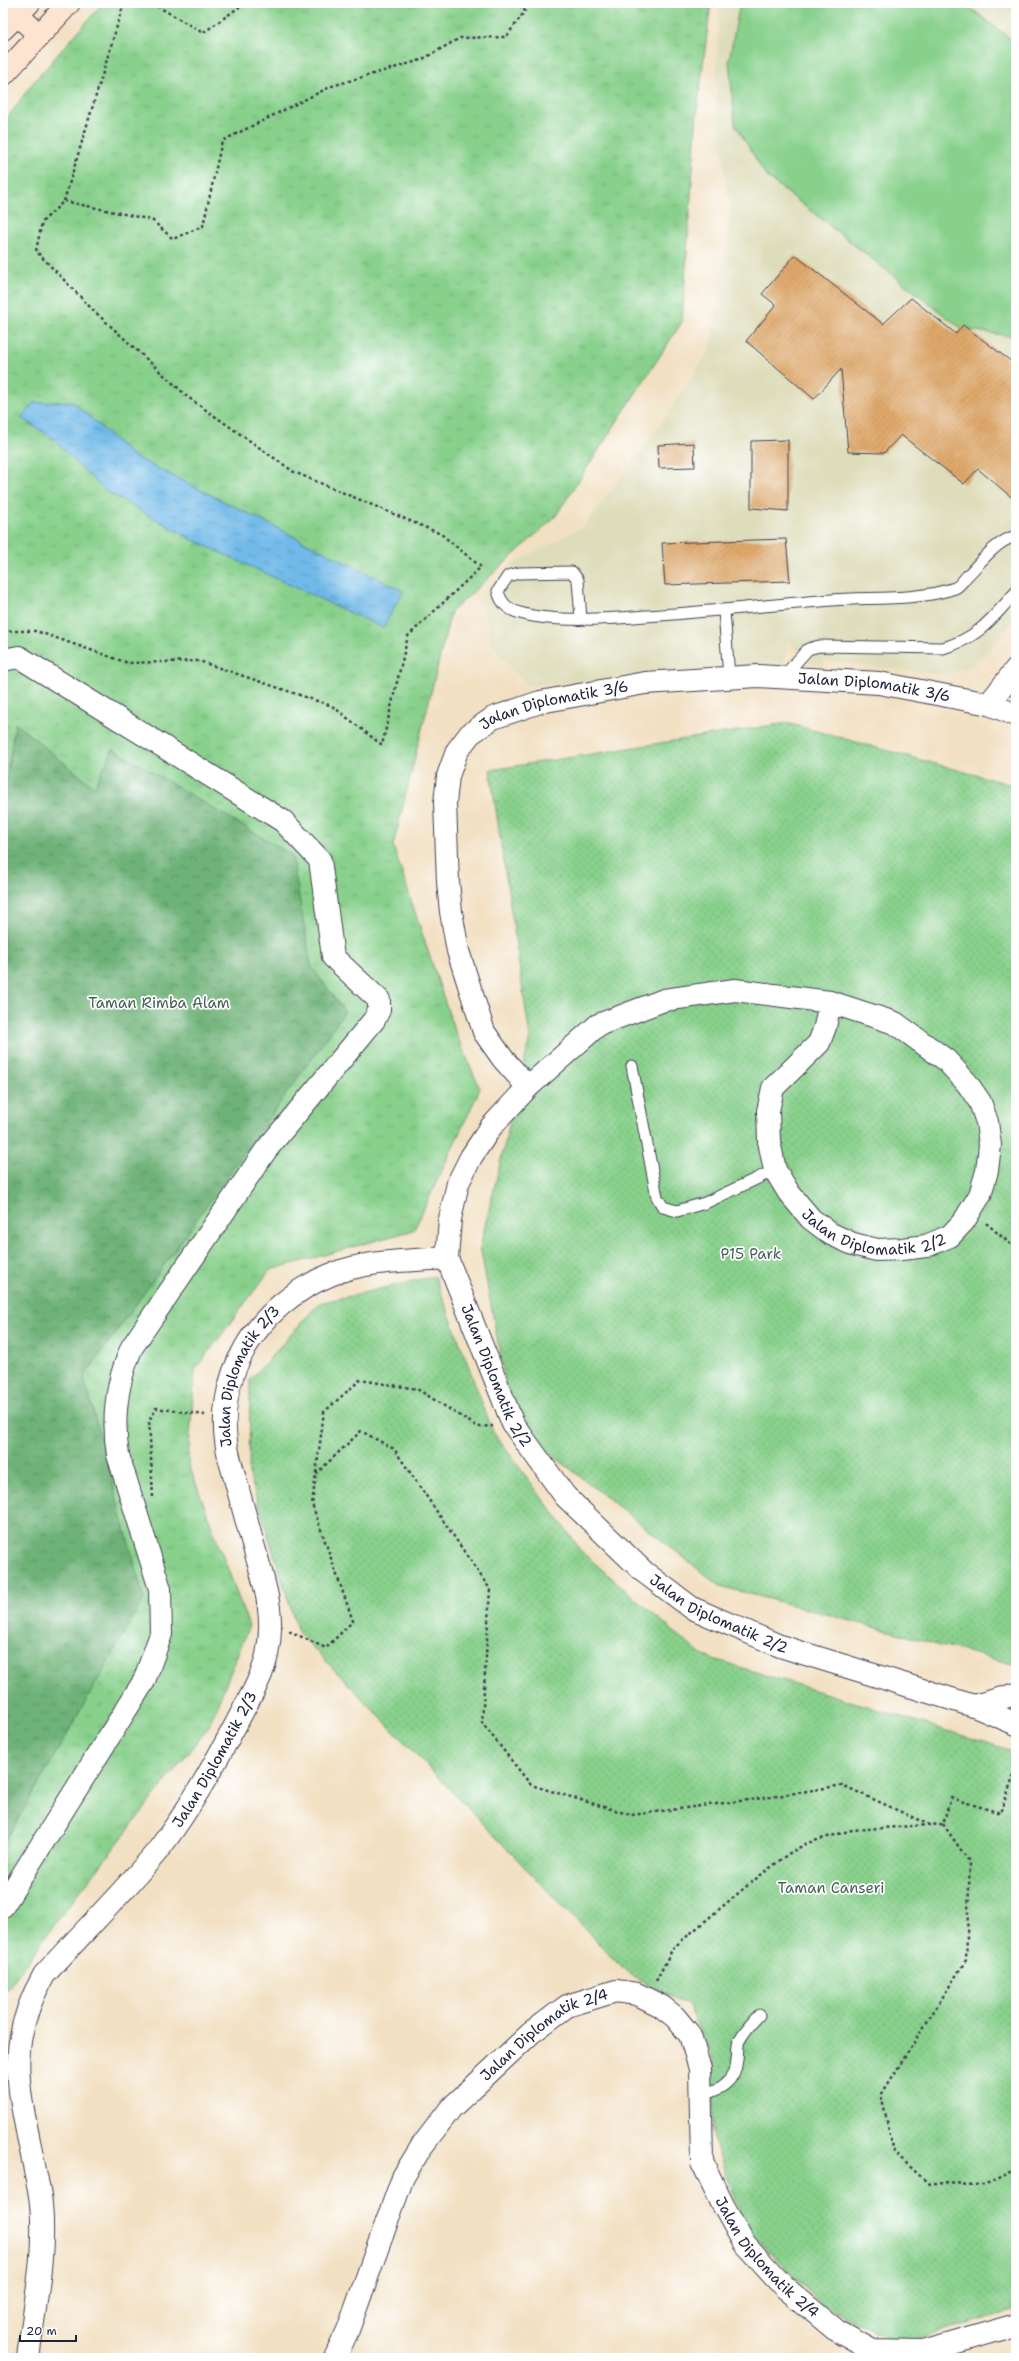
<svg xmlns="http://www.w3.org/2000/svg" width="1019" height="2361" viewBox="0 0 1019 2361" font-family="'Shantell Sans',sans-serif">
	<defs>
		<pattern id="grass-tufts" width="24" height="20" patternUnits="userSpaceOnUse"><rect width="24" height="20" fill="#88d08c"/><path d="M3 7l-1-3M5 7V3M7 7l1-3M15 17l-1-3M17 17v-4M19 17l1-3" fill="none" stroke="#75b27a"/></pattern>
		<pattern id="forest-crowns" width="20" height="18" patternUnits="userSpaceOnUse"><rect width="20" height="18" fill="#6eb278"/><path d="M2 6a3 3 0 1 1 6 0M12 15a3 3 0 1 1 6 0" fill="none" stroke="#5a9064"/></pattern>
		<pattern id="park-dots" width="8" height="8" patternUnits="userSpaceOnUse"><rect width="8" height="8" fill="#88d08c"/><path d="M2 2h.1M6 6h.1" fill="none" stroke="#75b27a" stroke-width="1.8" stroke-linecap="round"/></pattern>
		<pattern id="water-ripples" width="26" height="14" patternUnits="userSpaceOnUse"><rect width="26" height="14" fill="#6fb9e8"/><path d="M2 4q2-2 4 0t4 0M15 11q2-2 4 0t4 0" fill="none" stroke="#5b96bd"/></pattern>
		<pattern id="building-hatch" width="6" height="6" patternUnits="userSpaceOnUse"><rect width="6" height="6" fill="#dfa86a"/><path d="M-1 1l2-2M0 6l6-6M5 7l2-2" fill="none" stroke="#bf905d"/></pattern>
	</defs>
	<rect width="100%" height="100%" fill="#fff"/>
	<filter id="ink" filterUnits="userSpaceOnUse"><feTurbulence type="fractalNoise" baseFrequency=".025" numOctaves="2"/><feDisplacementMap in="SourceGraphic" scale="8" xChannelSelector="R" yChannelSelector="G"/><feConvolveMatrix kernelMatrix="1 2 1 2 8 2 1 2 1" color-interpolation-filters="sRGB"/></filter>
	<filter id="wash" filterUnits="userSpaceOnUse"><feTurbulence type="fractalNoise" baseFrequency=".012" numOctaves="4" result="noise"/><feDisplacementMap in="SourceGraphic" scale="16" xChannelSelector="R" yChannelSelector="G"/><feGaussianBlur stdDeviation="0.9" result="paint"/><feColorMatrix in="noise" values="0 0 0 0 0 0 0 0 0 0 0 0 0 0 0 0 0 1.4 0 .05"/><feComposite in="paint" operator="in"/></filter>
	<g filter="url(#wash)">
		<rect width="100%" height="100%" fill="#f2e0c2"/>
		<polygon fill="#deddbb" points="719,3 1011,3 1016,8 1016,618 990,649 970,666 946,675 826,661 823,666 813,665 787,641 784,665 683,671 527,686 493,647 480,598 512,564 584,526 659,427 711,348 731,215 716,112"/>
		<polygon fill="url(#grass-tufts)" stroke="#557964" points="103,3 711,3 697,112 682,322 555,517 451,612 393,846 453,1026 480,1089 414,1230 270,1270 195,1370 188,1462 249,1626 209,1726 57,1921 3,1995 3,124 31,85"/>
		<polygon fill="url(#forest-crowns)" stroke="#486a5a" points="15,723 94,787 113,749 292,855 311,966 345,1012 84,1377 144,1599 3,1846 3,800"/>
		<g fill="url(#park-dots)" stroke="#557964">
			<polygon points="787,723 1016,786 1016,1665 720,1586 513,1424 480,1247 530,1038 490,770"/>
			<polygon points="435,1276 493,1432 584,1554 701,1655 1016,1752 1016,2310 899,2343 822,2305 747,2229 713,2139 713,2059 687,2005 627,1973 298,1632 249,1474 250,1380 319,1303"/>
		</g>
		<polygon fill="#88d08c" stroke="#557964" points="740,3 964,3 1016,43 1016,337 962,329 766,176 735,124 729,60"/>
		<polygon fill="url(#water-ripples)" stroke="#486e92" points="72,401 133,456 403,591 383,628 191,539 104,490 52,438 21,418 34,403"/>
		<g id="blocks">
			<g fill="url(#building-hatch)">
				<polygon points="795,255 883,324 911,298 956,334 963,325 1016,365 1016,501 978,469 964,484 901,435 884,453 848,452 841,369 814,399 746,341 776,305 762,294"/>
				<polygon points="788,440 788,511 751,508 751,441"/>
				<polygon points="694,443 695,467 659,468 658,445"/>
				<polygon points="786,539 790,581 665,585 662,543"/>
			</g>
		</g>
	</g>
	<g filter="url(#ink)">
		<use href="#blocks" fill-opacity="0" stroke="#413e4f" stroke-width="1"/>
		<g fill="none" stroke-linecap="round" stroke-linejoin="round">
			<g stroke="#413e4f" stroke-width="13">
				<g id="lane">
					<polyline points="724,611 729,677"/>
					<path d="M581 619 578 580 572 572 519 573 508 576 498 591C501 603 507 609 520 613 555 623 609 619 646 616 708 612 770 605 832 600 872 597 917 601 955 588 960 586 964 579 968 575 982 561 996 541 1016 536"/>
					<path d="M783 677 808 649 819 646 943 648C979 638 992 618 1016 592"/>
					<polyline points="632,1066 657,1197 663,1207 677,1211 705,1203 775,1170"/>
					<path d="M701 2095C720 2090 735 2082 737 2060 738 2054 737 2046 739 2041 744 2031 752 2023 759 2015"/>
				</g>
			</g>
			<g stroke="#413e4f" stroke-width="24">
				<g id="street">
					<path d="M3 660 19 657 283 821 320 860 333 957 379 1000V1010L374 1020 266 1150 132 1347C117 1381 112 1418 118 1455L160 1589 161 1634 144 1681 3 1906"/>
					<polyline points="989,704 1016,669"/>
					<path id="s1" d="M830 1002 825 1027 819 1043 773 1088 768 1111 769 1141 775 1170 789 1193 811 1219 831 1234 853 1244 877 1250 902 1249 926 1246 950 1236 964 1221 980 1195 987 1171 990 1145 987 1122 980 1102 967 1083 946 1060 895 1023 830 1002 735 990 664 1000 598 1025 528 1087 491 1127 471 1157 458 1183 450 1219 447 1258 513 1424 565 1496 644 1572 692 1608 780 1646 974 1706 1016 1724"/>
					<path id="s2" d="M528 1087 503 1059 484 1032 458 951 451 912 448 882 445 803 448 776 457 751 470 734 493 718 540 702 645 683 758 676 879 683 989 704 1016 715"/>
					<polyline points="974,1706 1016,1694"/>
					<path id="s3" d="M28 2358C34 2308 46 2255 41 2204 40 2191 36 2178 34 2165 19 2091 4 2045 44 1975 82 1933 123 1893 159 1849 189 1810 213 1767 236 1724 247 1702 262 1679 267 1655 276 1613 264 1583 253 1544 245 1515 237 1486 229 1457 210 1378 258 1304 330 1275 367 1260 409 1261 447 1258"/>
					<path id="s4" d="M335 2358 348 2330 403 2177 422 2146 451 2108 531 2033 567 2006 616 1991 637 1994 661 2006 675 2017 690 2035 700 2069 702 2162 722 2203 744 2243 783 2286 837 2331 873 2351 922 2352 1016 2325"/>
				</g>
			</g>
			<g stroke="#413e4f" stroke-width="24">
				<g id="secondary">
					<polyline points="5,3 39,35"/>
					<polyline points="3,29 29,3"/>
					<polyline points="3,75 69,3"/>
				</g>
			</g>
			<g stroke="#413e4f" stroke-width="2.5" stroke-dasharray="3 3" stroke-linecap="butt">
				<polyline points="152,3 203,33 245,3"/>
				<polyline points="64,201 124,3"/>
				<polyline points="3,631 36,631 128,663 199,661 332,706 382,745 408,636 481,567 441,534 294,472 189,398 93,310 36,251 42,222 64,201 152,220 173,239 203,226 222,141 332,86 421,60 460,38 506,37 525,11 517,3"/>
				<polyline points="986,1223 1016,1249"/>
				<polyline points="316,1474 361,1431 394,1449 490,1589 482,1723 531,1785 631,1815 771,1797 842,1785 932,1826"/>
				<polyline points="153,1497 149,1421 156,1408 205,1415"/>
				<polyline points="289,1631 326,1648 353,1621 312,1504 324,1412 360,1380 417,1389 478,1427 493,1426"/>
				<polyline points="943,1824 970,1863 966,1960 881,2095 894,2152 929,2184 984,2185 1016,2169"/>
				<polyline points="656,1981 673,1948 748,1885 788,1854 807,1843 852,1830 943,1824 951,1798 1000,1813 1016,1769"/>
			</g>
			<use href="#lane" stroke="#fff" stroke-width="11"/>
			<use href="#street" stroke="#fff" stroke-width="22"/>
			<use href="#secondary" stroke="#fde4d0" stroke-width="22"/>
		</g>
	</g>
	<g text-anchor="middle" stroke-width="3.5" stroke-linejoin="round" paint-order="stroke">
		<g font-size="15" fill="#22223b" stroke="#fff">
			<text dy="5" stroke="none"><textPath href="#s2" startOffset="794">Jalan Diplomatik 3/6</textPath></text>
			<text dy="5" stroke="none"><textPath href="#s2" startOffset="470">Jalan Diplomatik 3/6</textPath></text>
			<text dy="5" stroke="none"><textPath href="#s1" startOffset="318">Jalan Diplomatik 2/2</textPath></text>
			<text dy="5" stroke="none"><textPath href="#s1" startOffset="1387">Jalan Diplomatik 2/2</textPath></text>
			<text dy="5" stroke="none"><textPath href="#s3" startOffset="1075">Jalan Diplomatik 2/3</textPath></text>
			<text dy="5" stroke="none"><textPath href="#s1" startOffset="1723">Jalan Diplomatik 2/2</textPath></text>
			<text dy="5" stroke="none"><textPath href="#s3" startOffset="667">Jalan Diplomatik 2/3</textPath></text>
			<text dy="5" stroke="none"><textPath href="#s4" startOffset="398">Jalan Diplomatik 2/4</textPath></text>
			<text dy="5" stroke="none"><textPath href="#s4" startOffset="818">Jalan Diplomatik 2/4</textPath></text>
		</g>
		<g font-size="15" fill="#465f57" stroke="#fff">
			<text x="159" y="1008">Taman Rimba Alam</text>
			<text x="751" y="1259">P15 Park</text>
			<text x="831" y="1893">Taman Canseri</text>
		</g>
	</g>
	<rect width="1019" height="2361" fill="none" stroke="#fff" stroke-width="16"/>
	<path d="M20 2335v6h56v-6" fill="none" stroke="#22223b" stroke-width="2"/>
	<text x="26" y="2335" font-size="12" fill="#22223b" stroke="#ffffff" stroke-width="3" paint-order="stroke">20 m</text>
</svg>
